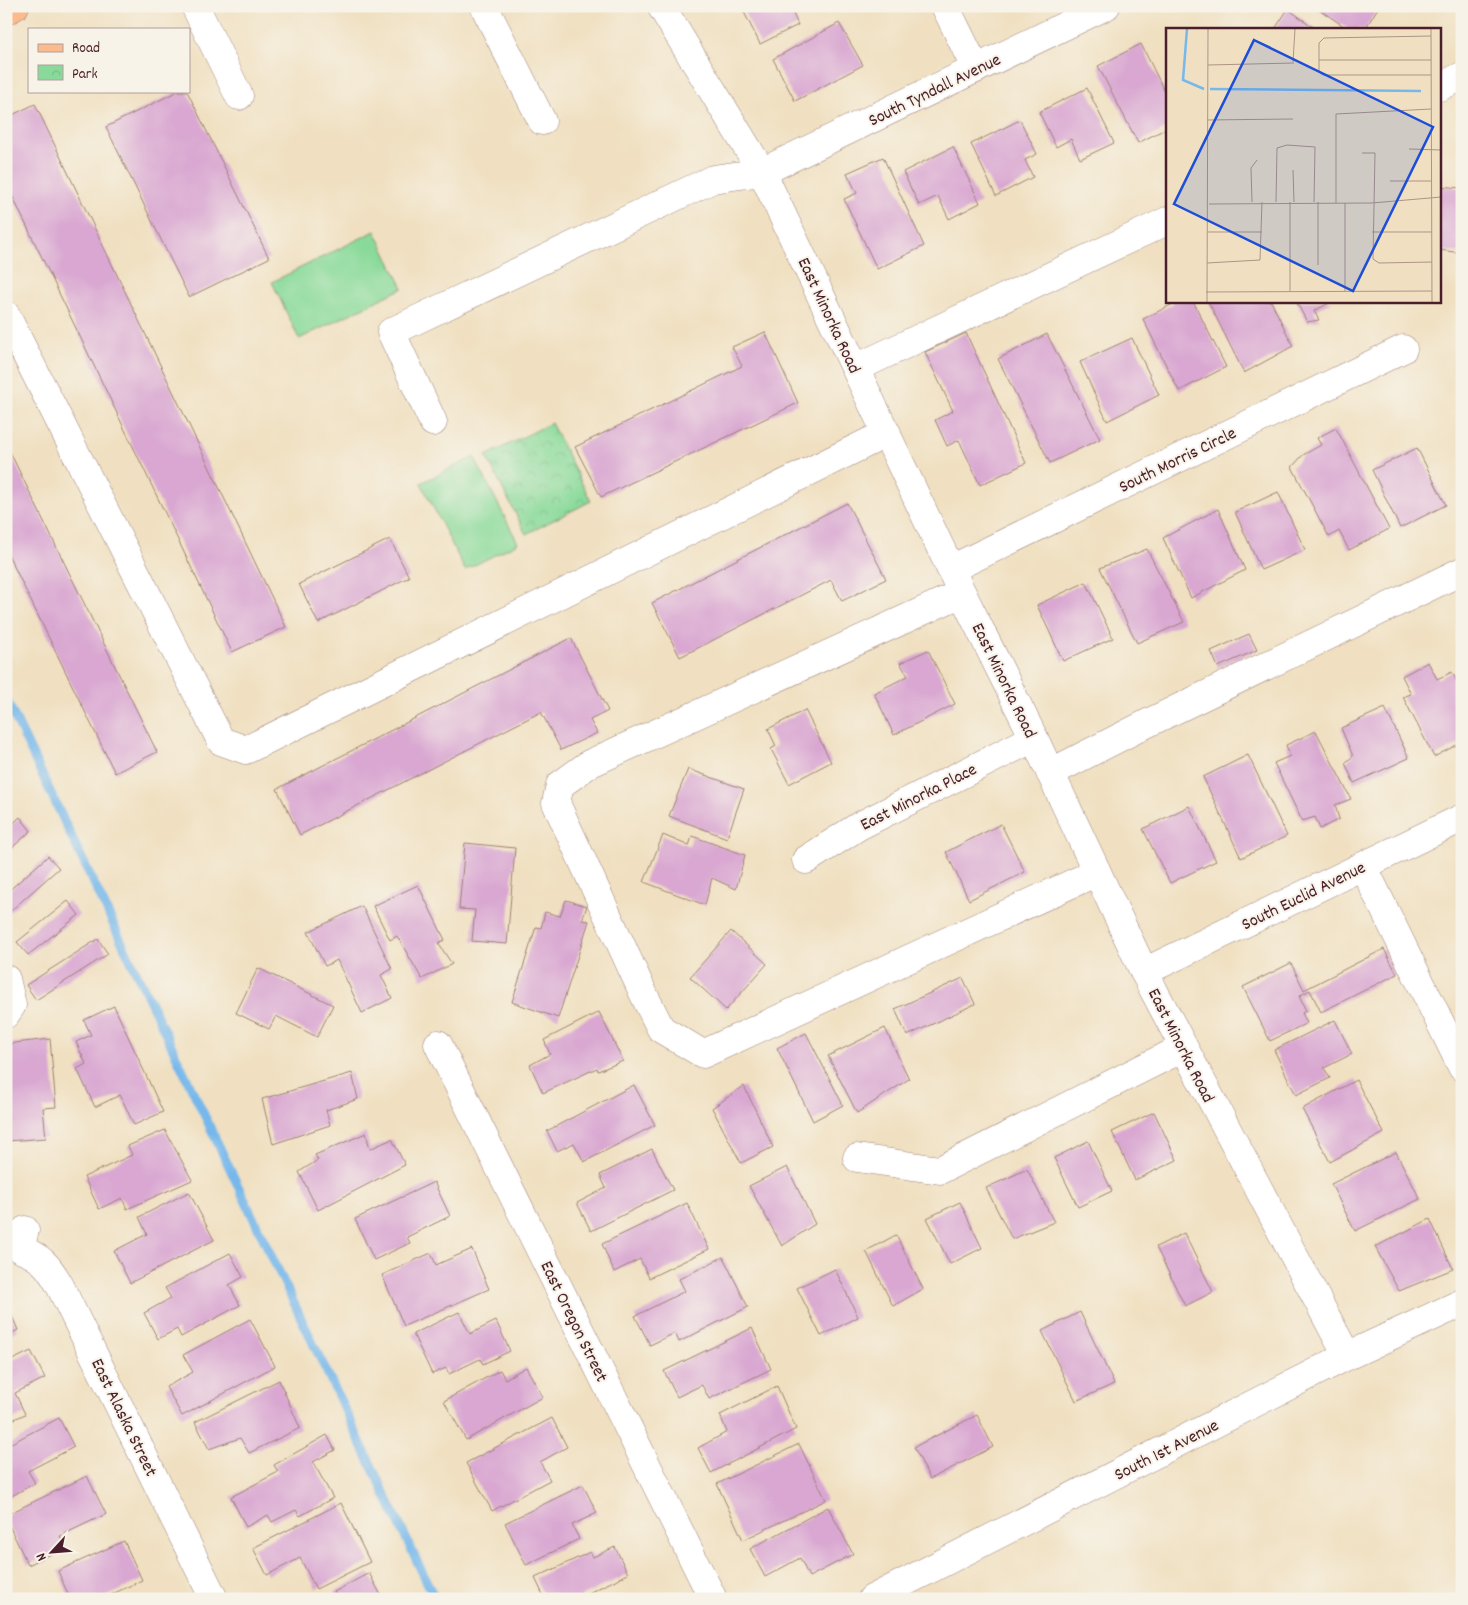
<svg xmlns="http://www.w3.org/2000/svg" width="1468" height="1605" viewBox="0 0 1468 1605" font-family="Dekko,sans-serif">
	<defs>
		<pattern id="park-crowns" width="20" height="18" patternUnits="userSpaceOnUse" patternTransform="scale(1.25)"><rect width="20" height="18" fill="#89da9a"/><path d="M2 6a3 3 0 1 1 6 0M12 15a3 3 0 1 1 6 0" fill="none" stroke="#78bb85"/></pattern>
	</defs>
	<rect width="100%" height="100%" fill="#f7f3e8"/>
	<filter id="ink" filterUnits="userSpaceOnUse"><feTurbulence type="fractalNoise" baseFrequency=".02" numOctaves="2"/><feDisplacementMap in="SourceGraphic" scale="10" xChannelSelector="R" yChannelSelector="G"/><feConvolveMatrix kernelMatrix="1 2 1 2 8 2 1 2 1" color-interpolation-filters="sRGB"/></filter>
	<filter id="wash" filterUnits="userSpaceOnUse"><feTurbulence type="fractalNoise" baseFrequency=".0096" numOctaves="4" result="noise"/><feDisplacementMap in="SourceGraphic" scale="20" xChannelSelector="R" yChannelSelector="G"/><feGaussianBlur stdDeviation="1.12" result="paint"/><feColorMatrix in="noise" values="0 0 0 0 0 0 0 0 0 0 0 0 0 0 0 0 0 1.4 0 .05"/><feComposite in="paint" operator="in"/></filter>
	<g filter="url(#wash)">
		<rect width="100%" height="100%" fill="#f0e0c1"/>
		<g fill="#89da9a" stroke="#6a7c62">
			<polygon points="375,231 403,288 299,339 272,282"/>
			<polygon points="474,457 518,543 465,570 421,483"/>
		</g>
		<polygon fill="url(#park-crowns)" stroke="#6a7c62" points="551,423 591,501 526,534 486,456"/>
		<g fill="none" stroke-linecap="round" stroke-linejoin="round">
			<polyline stroke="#76b8eb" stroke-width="9" points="6,699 435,1599"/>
		</g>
		<g id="blocks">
			<g fill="#d9a7d2">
				<polygon points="741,6 802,6 792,11 798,25 760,44"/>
				<polygon points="1314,6 1379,6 1365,29 1348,29"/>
				<polygon points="1288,9 1316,29 1275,29"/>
				<polygon points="839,23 863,65 795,101 773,59"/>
				<polygon points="1141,44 1167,96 1167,128 1138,143 1098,66"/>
				<polygon points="1087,88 1114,143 1080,159 1071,139 1056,147 1039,112"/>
				<polygon points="178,91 187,91 269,258 189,297 106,127"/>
				<polygon points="35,104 286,627 232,652 6,183 6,118"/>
				<polygon points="1020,120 1037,154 1025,160 1033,177 996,196 971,144"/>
				<polygon points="953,147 980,203 949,219 938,196 919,205 903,172"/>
				<polygon points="883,157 924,246 877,269 844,199 857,193 847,173"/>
				<polygon points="1439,186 1462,188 1462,253 1439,250"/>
				<polygon points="1172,301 1193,301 1226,367 1179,391 1143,319 1173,304"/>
				<polygon points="1208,301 1271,301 1293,346 1244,373"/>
				<polygon points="1296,301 1333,301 1314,311 1319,320 1307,322"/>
				<polygon points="765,332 798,403 601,497 575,447 742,366 732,347"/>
				<polygon points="966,333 1026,463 980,485 959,440 947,446 935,420 953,411 925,352"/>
				<polygon points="1047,334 1100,439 1050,463 998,359"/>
				<polygon points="1132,338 1159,395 1107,421 1080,362"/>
				<polygon points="1336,428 1389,529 1349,550 1339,531 1329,537 1292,467 1303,455 1321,445 1317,438"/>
				<polygon points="6,444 157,752 115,773 6,550"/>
				<polygon points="1417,448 1446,505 1400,528 1372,470"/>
				<polygon points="1278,492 1305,550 1261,570 1235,512"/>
				<polygon points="847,503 886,579 842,601 831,580 680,657 652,603"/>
				<polygon points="1218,509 1245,570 1191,598 1163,538"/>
				<polygon points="390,539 409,577 318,623 299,584"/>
				<polygon points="1147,549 1184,622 1137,643 1100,568"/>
				<polygon points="1086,582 1113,638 1063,661 1037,605"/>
				<polygon points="1249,634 1257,650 1218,667 1211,651"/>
				<polygon points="571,638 608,711 590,720 597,733 561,750 541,712 300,835 277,789"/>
				<polygon points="928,650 955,704 894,735 874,693 908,676 900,663"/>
				<polygon points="1428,662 1437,679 1452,672 1462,691 1462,742 1434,757 1403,697 1411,694 1402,676"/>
				<polygon points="1385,708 1409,758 1354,783 1345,763 1353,756 1341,728"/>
				<polygon points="805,710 831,762 789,784 771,749 776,746 768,729"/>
				<polygon points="1316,731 1351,799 1335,805 1339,819 1320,829 1315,817 1302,821 1274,763 1290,756 1286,745"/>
				<polygon points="1248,755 1287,836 1241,858 1203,777"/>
				<polygon points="688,769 744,789 727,838 669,816"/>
				<polygon points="1189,806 1216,861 1170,883 1143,829"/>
				<polygon points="20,817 31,831 6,853 6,830"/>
				<polygon points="1001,824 1025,872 969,900 946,852"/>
				<polygon points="663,835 689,846 692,836 745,855 736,889 712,878 705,905 644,882"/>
				<polygon points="465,843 515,848 507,944 472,941 475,910 459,909"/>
				<polygon points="48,856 59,868 6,915 6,893"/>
				<polygon points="418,885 445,940 438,943 452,964 422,979 397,936 390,940 373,906"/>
				<polygon points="566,900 587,906 582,920 589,921 558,1018 512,1002 536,927 541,928 545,912 560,916"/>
				<polygon points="68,901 79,915 28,955 17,942"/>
				<polygon points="362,906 392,969 381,975 392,998 362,1013 337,960 325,966 308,932"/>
				<polygon points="731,931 767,964 726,1010 690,977"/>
				<polygon points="98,939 108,954 36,1000 26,985"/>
				<polygon points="1384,949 1397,974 1321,1012 1310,990 1299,996 1306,1011 1302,1013 1307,1023 1270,1041 1243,987 1291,963 1304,990"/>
				<polygon points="258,968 333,1005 317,1037 276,1016 269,1029 236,1013"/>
				<polygon points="963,978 975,1004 907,1036 895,1009"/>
				<polygon points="114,1006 163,1112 134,1125 120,1095 95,1107 77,1069 86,1064 76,1042 91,1035 84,1020"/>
				<polygon points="599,1012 623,1061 598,1071 597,1068 543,1093 530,1065 550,1054 544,1040"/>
				<polygon points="1335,1020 1352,1054 1324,1068 1330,1078 1296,1095 1274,1050"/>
				<polygon points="885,1028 909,1079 857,1113 828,1056"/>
				<polygon points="806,1033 843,1105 813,1121 777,1048"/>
				<polygon points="50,1039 56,1107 43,1108 46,1138 7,1141 6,1044"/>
				<polygon points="352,1073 358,1099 326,1110 330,1125 273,1144 262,1099"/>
				<polygon points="1356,1080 1384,1133 1330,1162 1302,1109"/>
				<polygon points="634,1085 655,1125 584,1162 574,1143 557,1151 547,1131"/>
				<polygon points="744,1086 773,1147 741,1163 712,1108"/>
				<polygon points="1154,1112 1177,1160 1135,1180 1112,1132"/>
				<polygon points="165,1130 192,1180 127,1209 122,1198 99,1209 84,1177 132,1155 128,1146"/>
				<polygon points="366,1133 370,1149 392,1139 405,1165 318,1210 299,1172 318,1160 315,1155"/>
				<polygon points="1088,1141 1112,1191 1078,1207 1054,1158"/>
				<polygon points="652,1149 673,1190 591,1231 577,1203 606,1188 600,1175"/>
				<polygon points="1396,1152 1420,1199 1355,1231 1331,1184"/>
				<polygon points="787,1167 815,1224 782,1246 749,1186"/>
				<polygon points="1027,1169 1054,1222 1012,1239 986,1188"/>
				<polygon points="434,1182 450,1216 407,1237 410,1243 374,1260 355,1219"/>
				<polygon points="189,1192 214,1240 130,1283 114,1251 147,1234 139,1217"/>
				<polygon points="960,1202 982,1248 950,1264 927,1218"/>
				<polygon points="687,1203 709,1249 649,1278 640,1259 614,1272 602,1244"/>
				<polygon points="1430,1219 1453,1269 1399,1291 1375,1247"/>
				<polygon points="1184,1233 1213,1292 1185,1306 1156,1247"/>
				<polygon points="896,1235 923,1289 893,1306 866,1251"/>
				<polygon points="472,1249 489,1289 404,1326 382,1275 431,1253 436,1265"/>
				<polygon points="230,1253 243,1277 229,1285 240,1305 181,1337 177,1329 158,1339 144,1313 171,1298 165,1288"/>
				<polygon points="723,1257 748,1307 679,1342 675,1333 650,1345 635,1316 685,1291 679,1279"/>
				<polygon points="835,1269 858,1317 821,1336 797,1288"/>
				<polygon points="6,1302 18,1330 6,1336"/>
				<polygon points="459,1312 470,1334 496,1321 510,1351 483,1364 480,1359 449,1374 446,1368 432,1374 413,1334"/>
				<polygon points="1080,1312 1114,1384 1076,1401 1042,1331"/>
				<polygon points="250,1319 275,1366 182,1416 166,1387 193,1372 183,1355"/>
				<polygon points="752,1328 771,1369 709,1399 702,1385 677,1397 664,1371"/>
				<polygon points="31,1351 45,1378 15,1393 25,1414 6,1423 6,1363"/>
				<polygon points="526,1367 543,1397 466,1440 444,1401 500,1370 505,1379"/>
				<polygon points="279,1380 300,1428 249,1453 240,1438 209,1449 195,1422"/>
				<polygon points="777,1386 796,1429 711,1473 698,1448 727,1432 720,1415"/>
				<polygon points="977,1415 993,1447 930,1479 914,1447"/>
				<polygon points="59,1418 74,1447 28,1471 35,1483 6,1499 6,1446"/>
				<polygon points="552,1418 567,1447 540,1462 550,1480 492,1511 466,1463"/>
				<polygon points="327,1435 335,1450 313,1462 333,1498 300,1516 296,1510 272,1522 268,1515 246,1527 231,1497 278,1472 274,1465"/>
				<polygon points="799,1444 826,1500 743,1540 717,1484"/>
				<polygon points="87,1476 106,1514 60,1536 66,1547 28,1565 6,1519 6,1515"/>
				<polygon points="583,1485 597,1513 572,1525 579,1539 526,1565 505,1523"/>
				<polygon points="341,1503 370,1562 316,1589 300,1558 267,1575 253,1548"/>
				<polygon points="828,1507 853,1554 809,1577 800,1558 765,1577 750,1549"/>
				<polygon points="124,1541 142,1580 102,1599 70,1599 58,1571"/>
				<polygon points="615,1547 628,1574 580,1597 581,1599 545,1599 535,1578 590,1552 593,1557"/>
				<polygon points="369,1573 383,1599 337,1599 334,1592"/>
			</g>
		</g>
	</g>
	<g filter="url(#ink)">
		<use href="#blocks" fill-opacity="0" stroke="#9d8076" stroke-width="1"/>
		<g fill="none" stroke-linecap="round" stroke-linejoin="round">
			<g stroke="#9d8076" stroke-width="29">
				<g id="minor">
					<polyline points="195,6 239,96"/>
					<polyline points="484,6 542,121"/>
					<polyline points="661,6 762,172 962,593 1034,738 1144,972 1347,1356"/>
					<polyline points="945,6 976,69"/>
					<polyline points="1439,87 1462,76"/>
					<polyline points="6,315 221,741 246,750 887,433"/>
					<polyline points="856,368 1167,221"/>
					<polyline points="433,422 391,332 713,179 762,172 1106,6"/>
					<polyline points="951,569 1403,349"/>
					<polyline points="962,593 589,764 560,785 556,803 645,997 661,1029 703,1054 1097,872"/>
					<polyline points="1050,773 1148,723 1462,571"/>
					<polyline points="806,860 859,826 1034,738"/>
					<polyline points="1363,866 1462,1067"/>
					<polyline points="1144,972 1462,818"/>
					<polyline points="6,979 12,1005 6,1014"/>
					<polyline points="438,1044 713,1599"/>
					<polyline points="857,1158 940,1170 1183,1048"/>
					<path d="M25 1230 20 1249C41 1257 48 1265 59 1284L214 1599"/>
					<polyline points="872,1599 1347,1356 1462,1303"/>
				</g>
			</g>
			<g stroke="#9d8076" stroke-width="29">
				<polyline id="major" points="6,11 15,6"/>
			</g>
			<use href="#minor" stroke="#fff" stroke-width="28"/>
			<use href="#major" stroke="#fbbb8d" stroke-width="28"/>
		</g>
	</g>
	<g text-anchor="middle" stroke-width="4" stroke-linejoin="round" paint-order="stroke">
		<g font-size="18" fill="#4a1f2b" stroke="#f7f3e8">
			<text transform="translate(934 89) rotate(-26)" y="6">South Tyndall Avenue</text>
			<text transform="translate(830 315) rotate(65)" y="6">East Minorka Road</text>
			<text transform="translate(1177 459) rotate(-26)" y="6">South Morris Circle</text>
			<text transform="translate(1005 680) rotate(64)" y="6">East Minorka Road</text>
			<text transform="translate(918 796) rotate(-27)" y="6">East Minorka Place</text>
			<text transform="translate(1303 895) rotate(-26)" y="6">South Euclid Avenue</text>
			<text transform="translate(1182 1045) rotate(63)" y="6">East Minorka Road</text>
			<text transform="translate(575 1321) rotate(64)" y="6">East Oregon Street</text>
			<text transform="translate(125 1417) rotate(64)" y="6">East Alaska Street</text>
			<text transform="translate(1166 1449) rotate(-27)" y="6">South 1st Avenue</text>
		</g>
	</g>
	<g transform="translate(1166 28)">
		<rect width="275" height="275" fill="#f0e0c1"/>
		<path fill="none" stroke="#76b8eb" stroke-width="2.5" d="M21 1 17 52 38 61M44 61 255 63"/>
		<path fill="none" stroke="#ae9385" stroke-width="1" d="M265 1 266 274M153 32H265M127 34 129 1M42 37 128 35M265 47H157L153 44V15L158 10 265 8M41 92 127 91M243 121 275 122M196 125H209L207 231 213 235 266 234M127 142 128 174M224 153H265M86 174 85 140 91 132M110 174 111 120 121 117 149 119 148 174M124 174V263M152 174V237M170 175V86L265 81M43 176 206 175 275 169M42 204H96M206 204H266M41 235 94 232 96 174M179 263V175M40 264 266 263M41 274 42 1"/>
		<path fill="#1d4ed8" fill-opacity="0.15" stroke="#1d4ed8" stroke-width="2.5" d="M88 12 267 99 187 263 8 176Z"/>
		<rect width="275" height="275" fill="none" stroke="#4a1f2b" stroke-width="2.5"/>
	</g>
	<rect width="1468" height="1605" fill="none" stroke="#f7f3e8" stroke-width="25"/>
	<rect x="28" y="28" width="162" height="65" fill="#f7f3e8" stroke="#b29e9c"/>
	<rect x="38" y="44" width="25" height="8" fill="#fbbb8d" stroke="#b29e9c"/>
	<text x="72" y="52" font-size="15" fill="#4a1f2b">Road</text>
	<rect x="38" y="65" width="25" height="15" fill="url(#park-crowns)" stroke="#b29e9c"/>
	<text x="72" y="78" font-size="15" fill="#4a1f2b">Park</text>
	<g transform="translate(52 1552) rotate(244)" stroke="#f7f3e8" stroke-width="4" paint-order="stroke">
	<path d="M0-4L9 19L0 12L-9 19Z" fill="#4a1f2b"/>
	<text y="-8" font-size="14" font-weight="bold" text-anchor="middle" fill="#4a1f2b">N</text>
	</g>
</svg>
